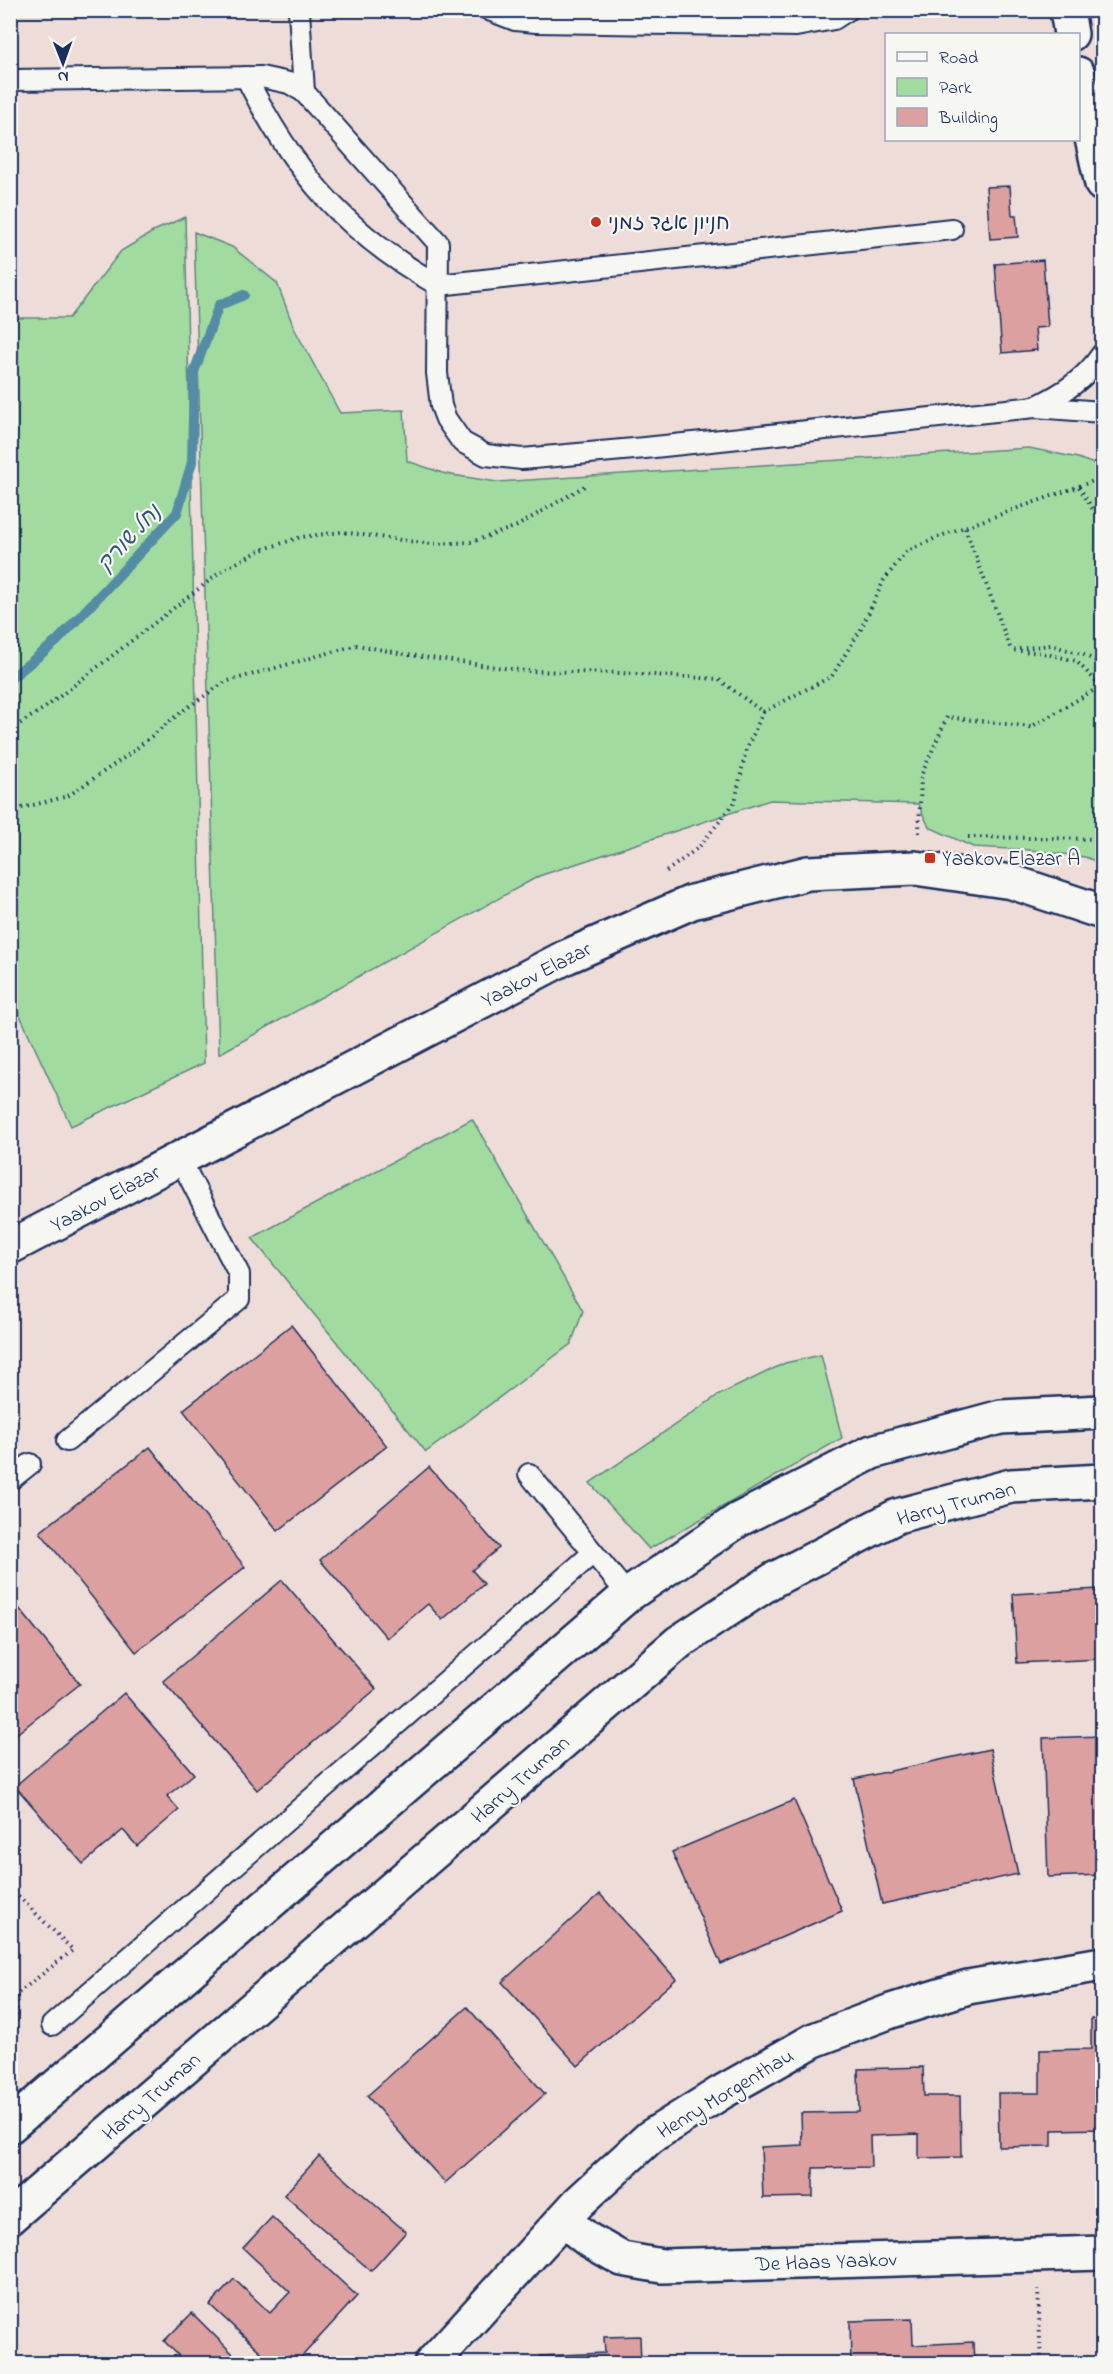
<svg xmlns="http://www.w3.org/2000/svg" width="1113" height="2374" viewBox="0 0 1113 2374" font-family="'Indie Flower','Playpen Sans Hebrew',sans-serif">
	<rect width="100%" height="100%" fill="#eedcd9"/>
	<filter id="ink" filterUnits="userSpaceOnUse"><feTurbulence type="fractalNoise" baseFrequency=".0167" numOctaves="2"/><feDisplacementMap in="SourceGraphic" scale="12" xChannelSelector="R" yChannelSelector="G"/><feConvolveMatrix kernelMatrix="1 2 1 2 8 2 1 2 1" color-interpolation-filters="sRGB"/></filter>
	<g filter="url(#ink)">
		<g fill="#a2dba0" stroke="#5e857f" stroke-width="1.5">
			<polygon points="185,217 204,1063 71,1126 11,996 11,318 69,318 121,251 156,230"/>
			<polygon points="194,232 232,247 277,283 294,328 340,413 404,410 407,461 446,474 497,482 1029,448 1078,458 1102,467 1102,864 1085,857 1031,850 973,847 929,827 918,804 770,800 539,876 219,1054"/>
			<polygon points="472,1119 583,1311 571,1344 426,1452 252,1238"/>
			<polygon points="821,1355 842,1438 649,1549 590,1483 717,1396 785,1363"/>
		</g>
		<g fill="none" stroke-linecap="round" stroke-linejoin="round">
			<polyline stroke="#538ca4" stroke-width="10" points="10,679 57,641 177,513 192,462 194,372 219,305 244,295"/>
		</g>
		<g fill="#dba09f" stroke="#1b2f5e" stroke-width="1.5">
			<polygon points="1010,186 1012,215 1016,215 1018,237 990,239 986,187"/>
			<polygon points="1043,260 1048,327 1035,328 1037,350 1002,353 995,264"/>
			<polygon points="291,1325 387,1446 278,1531 183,1410"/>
			<polygon points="150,1447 245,1567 136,1652 40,1532"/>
			<polygon points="429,1467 499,1548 472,1570 484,1584 442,1620 428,1604 387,1638 320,1560"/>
			<polygon points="282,1580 376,1689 257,1790 163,1681"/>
			<polygon points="1099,1589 1102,1589 1102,1659 1017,1663 1013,1594"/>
			<polygon points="10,1597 80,1684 10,1739"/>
			<polygon points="124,1693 194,1774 167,1796 179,1810 137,1846 123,1830 83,1864 15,1786"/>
			<polygon points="1102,1736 1102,1875 1048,1877 1043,1738"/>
			<polygon points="990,1749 1018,1874 882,1904 854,1779"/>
			<polygon points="794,1800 842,1911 721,1964 672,1852"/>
			<polygon points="600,1894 676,1979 578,2066 502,1982"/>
			<polygon points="467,2007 545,2094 445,2183 367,2096"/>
			<polygon points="1091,2019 1102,2019 1102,2129 1052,2130 1052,2146 999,2147 998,2093 1040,2093 1040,2050 1091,2049"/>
			<polygon points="923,2067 924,2096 960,2096 961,2157 919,2158 919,2134 870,2136 871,2167 813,2168 813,2197 763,2198 761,2147 802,2145 801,2113 859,2112 858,2069"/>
			<polygon points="319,2156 406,2232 371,2271 284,2195"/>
			<polygon points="272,2217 357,2296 295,2364 274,2364 210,2305 234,2279 270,2313 290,2292 243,2248"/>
			<polygon points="192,2313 243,2364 187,2364 164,2341"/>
			<polygon points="912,2319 913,2345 973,2342 974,2364 851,2364 850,2321"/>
			<polygon points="640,2336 641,2364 540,2364 540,2356 605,2353 604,2337"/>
		</g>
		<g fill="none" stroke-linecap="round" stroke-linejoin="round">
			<g stroke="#1b2f5e" stroke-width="24">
				<g id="lane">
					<polyline points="299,10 304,92"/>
					<polyline points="489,10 515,20 536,22 796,26 834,19 848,10"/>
					<path d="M246 77C292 170 346 234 438 285L952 229"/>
					<polyline points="10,80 261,77 289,83 304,92 438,243 437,373 441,406 446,419 462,442 486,455 522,459 645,448 1035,407 1102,412"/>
					<path d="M1037 406C1064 393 1086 378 1102 354"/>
					<polyline points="67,1441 239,1299 239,1274 180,1159"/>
					<polyline points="529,1474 628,1595"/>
					<polyline points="10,1480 30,1464"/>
					<polyline points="52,2025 593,1553"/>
				</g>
			</g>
			<g stroke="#1b2f5e" stroke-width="38">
				<g id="street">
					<polyline points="10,1247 566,957 692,902 808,873 915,868 1012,882 1102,912"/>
					<polyline points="563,2220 587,2239 622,2259 662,2266 1102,2253"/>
					<polyline points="431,2364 579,2202 650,2137 722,2092 814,2040 891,2011 968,1987 1102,1964"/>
				</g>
			</g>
			<g stroke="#1b2f5e" stroke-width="38">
				<g id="secondary">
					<polyline points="10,2126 628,1595 738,1520 872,1452 1001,1417 1102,1412"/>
					<polyline points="10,2217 679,1642 773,1580 897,1516 1011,1486 1102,1481"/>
				</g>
			</g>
			<g stroke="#1b2f5e" stroke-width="38">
				<g id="primary">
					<polyline points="1067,10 1071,34"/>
					<polyline points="1078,74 1102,184"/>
				</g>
			</g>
			<g stroke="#1b2f5e" stroke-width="4" stroke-dasharray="1.5 4.5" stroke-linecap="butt">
				<polyline points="1079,487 1102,524"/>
				<polyline points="965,528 1011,650"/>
				<polyline points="1019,649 1051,645 1084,655 1102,664"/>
				<polyline points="763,712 832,676 861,629 884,580 906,552 940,536 1102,478"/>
				<polyline points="10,730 46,707 223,570 261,550 301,537 341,532 431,544 472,542 517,526 588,484"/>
				<polyline points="10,811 68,796 131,753 181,712 225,682 357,645 409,655 526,671 621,673 718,679 763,712 746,750 735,802 699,847 663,874"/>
				<polyline points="919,833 921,776 947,717 1031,727 1101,686 1076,661 1043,653 1010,650"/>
				<polyline points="968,837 1102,839"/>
				<polyline points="10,1888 73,1950 17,1994 15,2074"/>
				<polyline points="1038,2289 1041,2364"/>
			</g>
			<use href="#lane" stroke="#f6f6f2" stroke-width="20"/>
			<use href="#street" stroke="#f6f6f2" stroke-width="33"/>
			<use href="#secondary" stroke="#f6f6f2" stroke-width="33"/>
			<use href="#primary" stroke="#f6f6f2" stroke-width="33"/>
		</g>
	</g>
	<g fill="#c8321e" stroke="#f6f6f2" stroke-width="2">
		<circle cx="596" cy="222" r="6"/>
		<rect x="924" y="852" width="12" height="12" rx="3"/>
	</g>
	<g text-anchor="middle" stroke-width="4.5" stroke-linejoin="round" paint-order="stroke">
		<g font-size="21" fill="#1b2f5e" stroke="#f6f6f2" text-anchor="start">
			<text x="608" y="229">חניון אגד זמני</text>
			<text x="942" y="865">Yaakov Elazar A</text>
		</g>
		<g font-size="21" fill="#1b2f5e" stroke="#f6f6f2">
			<text transform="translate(536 974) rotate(-27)" y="7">Yaakov Elazar</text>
			<text transform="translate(105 1198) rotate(-28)" y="7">Yaakov Elazar</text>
			<text transform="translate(956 1503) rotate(-15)" y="7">Harry Truman</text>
			<text transform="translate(520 1779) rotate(-41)" y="7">Harry Truman</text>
			<text transform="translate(725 2093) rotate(-31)" y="7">Henry Morgenthau</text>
			<text transform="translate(151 2096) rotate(-41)" y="7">Harry Truman</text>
			<text transform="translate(826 2261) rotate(-2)" y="7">De Haas Yaakov</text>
		</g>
		<g font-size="22" font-style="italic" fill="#32567b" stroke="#f6f6f2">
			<text transform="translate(128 537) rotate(-47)" y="8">נחל שורק</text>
		</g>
	</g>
	<rect width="1113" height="2374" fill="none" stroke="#f6f6f2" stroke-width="36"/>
	<rect x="18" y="18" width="1077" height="2338" fill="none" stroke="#1b2f5e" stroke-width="2" filter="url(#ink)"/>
	<rect x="885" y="33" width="195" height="108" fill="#f6f6f2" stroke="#9ea6b7" stroke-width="1.5"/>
	<rect x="897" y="52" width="30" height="9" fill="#f6f6f2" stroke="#9ea6b7" stroke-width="1.5"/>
	<text x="939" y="63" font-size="18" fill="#1b2f5e">Road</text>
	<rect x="897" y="78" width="30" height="18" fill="#a2dba0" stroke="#9ea6b7" stroke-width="1.5"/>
	<text x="939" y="93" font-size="18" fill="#1b2f5e">Park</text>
	<rect x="897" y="108" width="30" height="18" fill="#dba09f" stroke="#9ea6b7" stroke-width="1.5"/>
	<text x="939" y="123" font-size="18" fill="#1b2f5e">Building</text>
	<g transform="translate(63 63) rotate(179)" stroke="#f6f6f2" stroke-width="4.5" paint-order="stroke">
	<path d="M0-4.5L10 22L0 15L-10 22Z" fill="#1b2f5e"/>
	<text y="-9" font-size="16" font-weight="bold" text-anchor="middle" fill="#1b2f5e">N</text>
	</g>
</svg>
